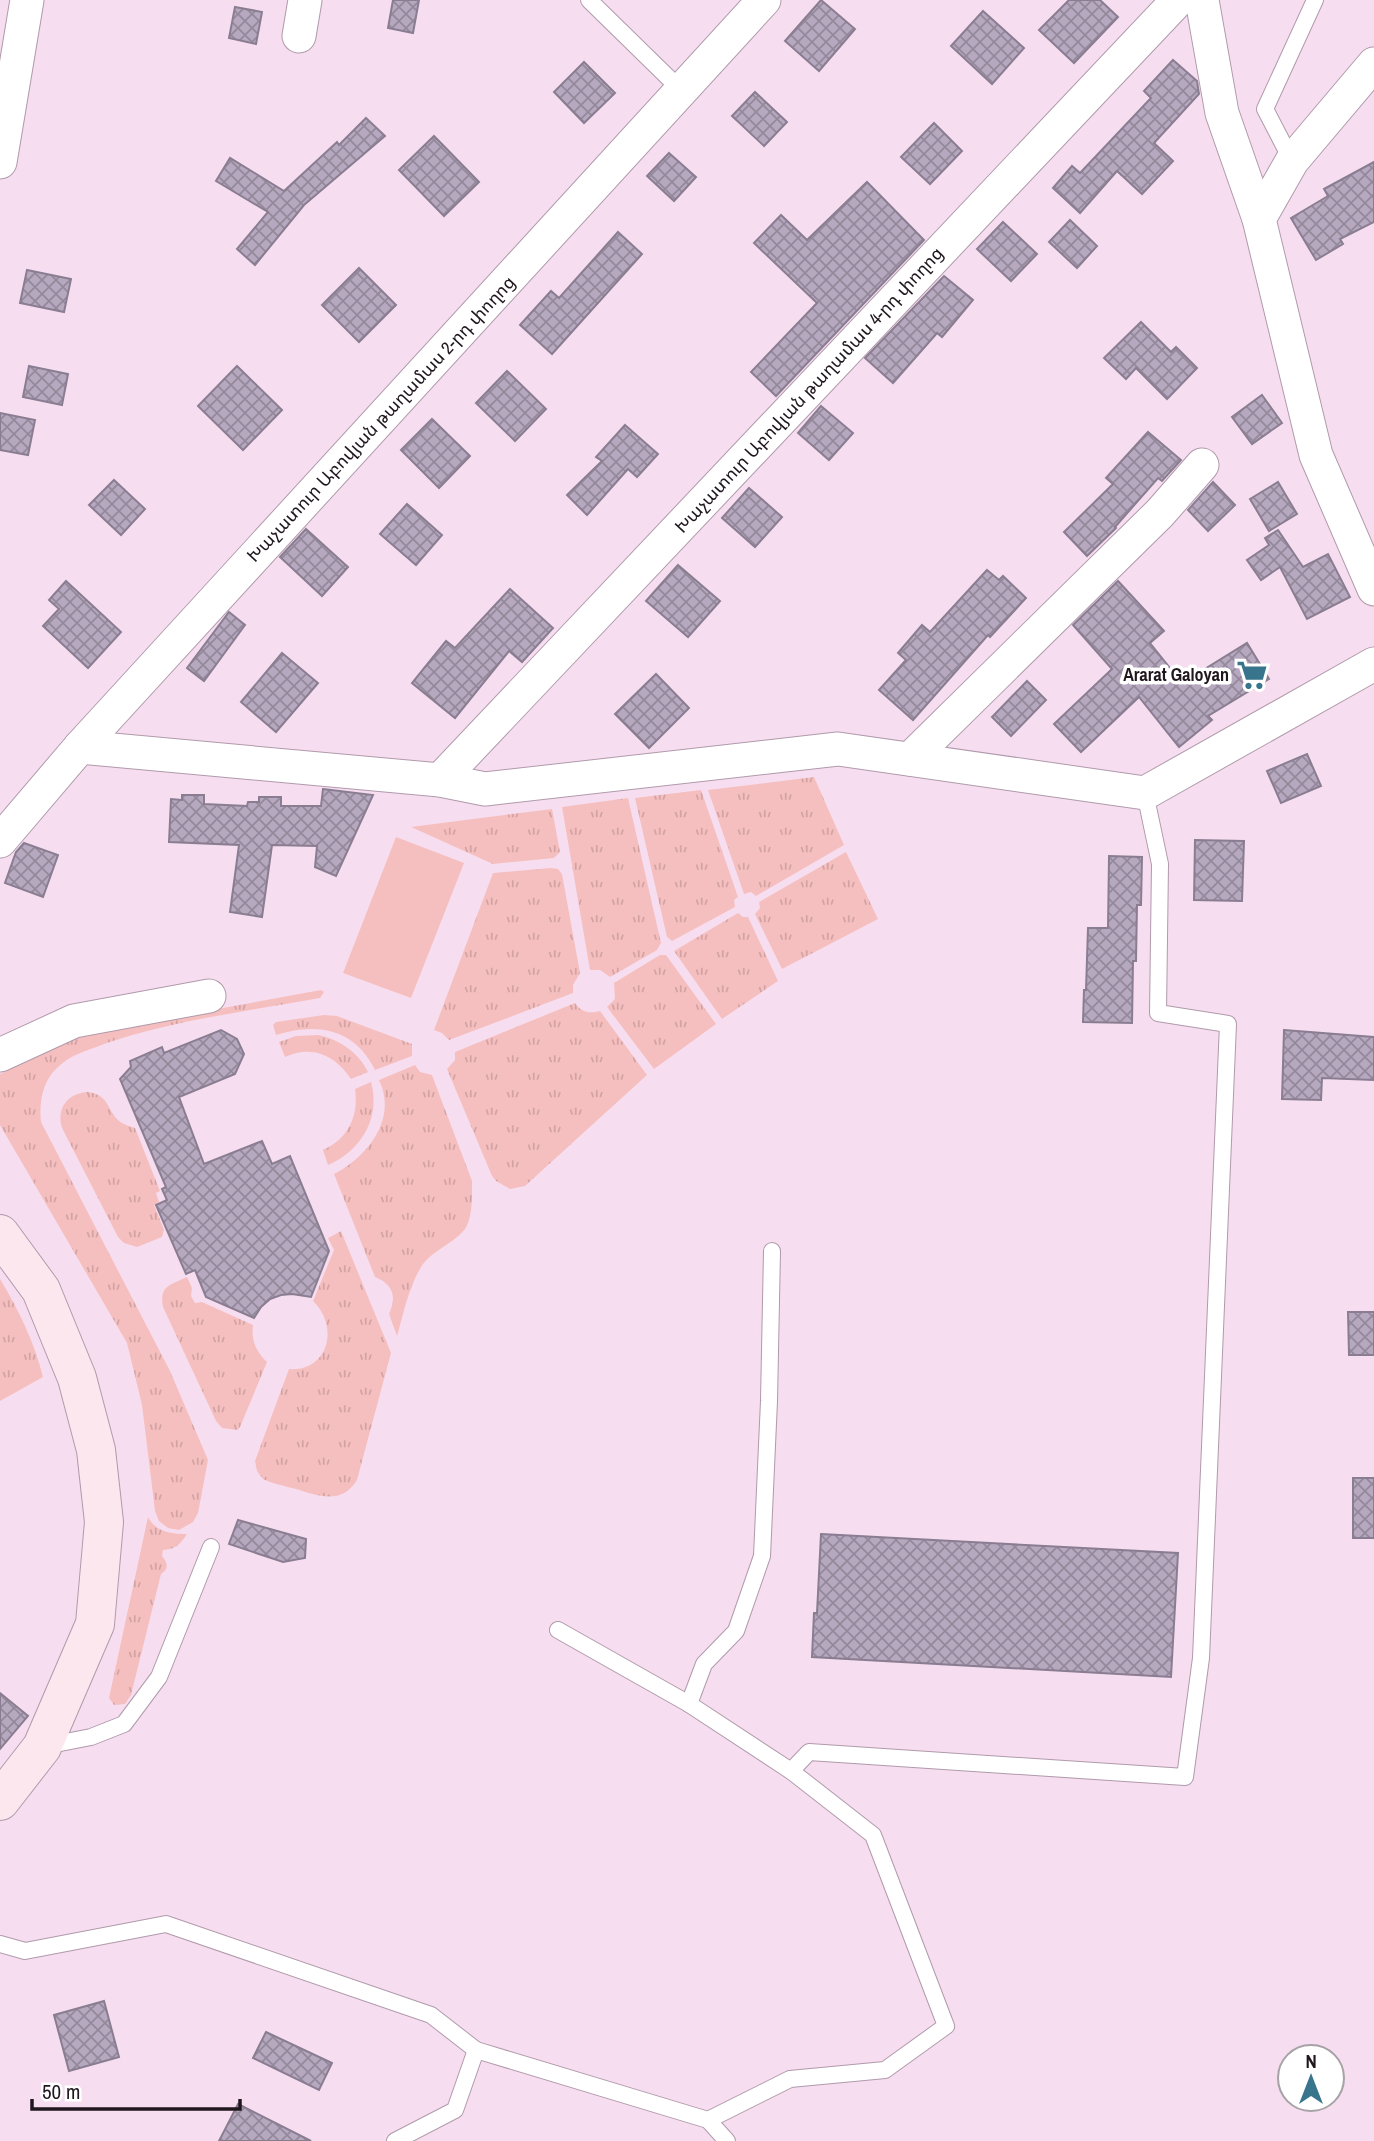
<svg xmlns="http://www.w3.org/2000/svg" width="1374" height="2141" viewBox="0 0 1374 2141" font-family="'Archivo Narrow','Noto Sans Armenian',sans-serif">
	<defs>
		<pattern id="grass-tufts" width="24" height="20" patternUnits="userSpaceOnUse" patternTransform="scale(1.75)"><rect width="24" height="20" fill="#f6bfbf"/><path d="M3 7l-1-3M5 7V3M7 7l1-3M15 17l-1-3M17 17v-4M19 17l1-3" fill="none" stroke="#d3a3a4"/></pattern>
		<pattern id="building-cross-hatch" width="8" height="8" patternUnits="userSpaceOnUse" patternTransform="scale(1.75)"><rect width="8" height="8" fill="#b6a9bf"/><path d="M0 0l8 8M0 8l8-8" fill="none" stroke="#94899b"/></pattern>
	</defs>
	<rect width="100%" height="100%" fill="#f6def0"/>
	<g fill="url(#grass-tufts)">
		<polygon points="814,777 844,845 756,896 751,892 744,894 708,790"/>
		<polygon points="701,790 738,897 734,900 735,907 672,941 667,937 635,798"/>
		<polygon points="628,798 661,943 657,950 610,977 600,970 590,970 562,807"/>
		<polygon points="552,809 560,852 554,858 493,864 411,827"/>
		<polygon points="846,852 878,919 782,969 755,914 760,908 759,902"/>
		<polygon points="551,868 558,869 562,874 580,973 573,985 573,993 449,1040 442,1033 434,1030 493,873"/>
		<polygon points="738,913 743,917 748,917 778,981 722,1019 674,951"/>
		<polygon points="660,955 666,955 716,1024 654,1069 607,1007 615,999 614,983"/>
		<path d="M321 990 324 992 320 998C248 1011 174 1020 104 1044 87 1051 71 1054 57 1068 42 1082 39 1103 41 1122L170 1371 208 1460 198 1513 193 1522 179 1530 168 1528 159 1521 155 1511 142 1405 127 1343 0 1125V1074L81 1034Z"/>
		<path d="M575 1003C581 1012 589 1014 600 1011L647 1075 525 1186 510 1189 496 1181 492 1176 447 1069 455 1060V1052Z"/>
		<path d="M324 1015 337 1016 412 1044V1056L375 1070C355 1028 316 1022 276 1035L273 1025 276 1022Z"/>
		<path d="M318 1035C339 1039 359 1053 368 1072L351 1079C336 1056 312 1044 285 1057L279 1042 296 1036Z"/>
		<path d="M415 1065 420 1072 432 1075 472 1181C472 1195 473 1217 465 1229 454 1243 434 1250 423 1264 409 1285 404 1312 397 1336L389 1314C397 1297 393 1284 375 1277L334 1174C367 1157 398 1119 379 1080Z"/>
		<path d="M371 1082C381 1118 361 1151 328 1165L323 1150C348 1139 359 1116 355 1089Z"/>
		<path d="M88 1092C109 1095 106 1108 118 1120 122 1124 129 1126 135 1128L160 1191 156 1193 159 1202 154 1205 164 1230 162 1237 137 1247 124 1243 118 1237 62 1128C56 1108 68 1093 88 1092Z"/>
		<path d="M341 1231 391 1353 357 1480C342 1505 318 1496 296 1489 285 1486 273 1484 263 1479L257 1471 255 1461 289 1369C328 1372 340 1327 313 1301L334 1250 328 1238Z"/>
		<path d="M187 1277 192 1288 191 1296 195 1303 202 1302 253 1325C251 1340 256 1352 267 1362L240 1427 237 1430 222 1428 216 1421 163 1307C159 1286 170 1285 187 1277Z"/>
		<path d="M0 1279C19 1310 34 1342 43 1377L0 1401Z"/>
		<path d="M148 1517C156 1532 171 1534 187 1534 180 1545 175 1549 163 1550L162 1556C168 1563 169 1569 161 1574L131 1695 125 1704 114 1705 109 1698Z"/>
	</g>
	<polygon fill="#f6bfbf" points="396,837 464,863 411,998 343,973"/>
	<g fill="url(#building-cross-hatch)" stroke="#8a7d92" stroke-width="2">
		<polygon points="393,0 419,0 413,33 388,28"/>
		<polygon points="821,0 855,29 819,71 785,41"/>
		<polygon points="1069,0 1100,0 1118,17 1074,63 1039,30"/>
		<polygon points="235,7 262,12 256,44 229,38"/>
		<polygon points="983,11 1024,48 992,84 951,46"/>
		<polygon points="1173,60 1197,81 1199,94 1154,143 1173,161 1142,194 1117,171 1080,213 1053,188 1072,166 1080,173 1151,98 1144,91"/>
		<polygon points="584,62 615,93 584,123 554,92"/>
		<polygon points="755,92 787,122 764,146 732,116"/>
		<polygon points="366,118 385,136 304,205 255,265 237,249 268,212 216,181 230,158 284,191 337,142 339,145"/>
		<polygon points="934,123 962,151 930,184 901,157"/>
		<polygon points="434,136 479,182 444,216 399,170"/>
		<polygon points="669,153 696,177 674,201 647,176"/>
		<polygon points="1374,162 1374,222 1340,239 1343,244 1316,260 1291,218 1328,196 1324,189"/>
		<polygon points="867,182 924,240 776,396 751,372 817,303 754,243 781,215 807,240"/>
		<polygon points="1070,220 1097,246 1077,268 1049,242"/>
		<polygon points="1003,222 1037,254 1011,281 977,249"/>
		<polygon points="618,232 642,254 552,354 520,325 551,291 559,298"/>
		<polygon points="359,268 396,305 359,342 322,305"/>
		<polygon points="27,270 71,279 64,312 20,303"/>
		<polygon points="944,276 973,300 942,337 937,333 893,383 865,358"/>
		<polygon points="1141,322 1171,352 1176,347 1197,368 1167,399 1136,368 1126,379 1104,358"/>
		<polygon points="29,366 68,374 62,405 23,397"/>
		<polygon points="237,366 282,410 243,450 198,406"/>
		<polygon points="507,371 546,409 515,441 476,403"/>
		<polygon points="1262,395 1282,423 1252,444 1232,417"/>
		<polygon points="821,406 853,433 829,460 798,433"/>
		<polygon points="0,413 35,420 28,455 0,450"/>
		<polygon points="432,419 470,456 439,488 401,450"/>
		<polygon points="625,425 658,454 637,477 628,469 587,515 567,495 602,461 596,457"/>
		<polygon points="1148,432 1181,460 1162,481 1158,478 1115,527 1116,528 1087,556 1064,532 1113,484 1106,478"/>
		<polygon points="114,480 145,509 121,535 89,505"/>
		<polygon points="1213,482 1235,505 1208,531 1188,510"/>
		<polygon points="1278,482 1297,514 1269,531 1250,499"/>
		<polygon points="749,488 782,517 755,547 722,518"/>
		<polygon points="407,504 442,535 416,565 380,534"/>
		<polygon points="306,529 348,567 322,596 280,557"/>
		<polygon points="1278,530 1303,567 1328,554 1350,597 1307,619 1280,567 1261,580 1247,560 1269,545 1265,538"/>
		<polygon points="678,565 720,601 688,637 646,601"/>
		<polygon points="987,570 999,580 1003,576 1026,598 990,637 988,635 913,720 879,690 906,660 898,653 922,625 930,632"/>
		<polygon points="66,581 121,632 88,668 43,626 59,609 49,600"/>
		<polygon points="1118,581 1164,631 1150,643 1182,683 1247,643 1269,679 1208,716 1212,720 1179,747 1139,697 1081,752 1054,724 1112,669 1073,625"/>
		<polygon points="510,589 553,628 522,662 509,651 455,718 412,683 446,641 455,648"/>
		<polygon points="229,612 245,625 204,681 187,668"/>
		<polygon points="282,653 318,683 276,732 241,702"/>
		<polygon points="656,674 689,708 649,748 615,714"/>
		<polygon points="1027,681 1046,700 1011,736 992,717"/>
		<polygon points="1307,754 1321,786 1281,803 1267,771"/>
		<polygon points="323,789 373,795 336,876 315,867 317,846 272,845 262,917 230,912 239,845 169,842 171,799 182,800 182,795 204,795 204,804 247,806 248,802 259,802 259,797 281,797 281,806 321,806"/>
		<polygon points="1195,840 1244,841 1242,901 1194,900"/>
		<polygon points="24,843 58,855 43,897 5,883 16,852"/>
		<polygon points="1109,856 1142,857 1141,905 1137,905 1136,961 1133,961 1132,1023 1083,1022 1084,990 1086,990 1088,928 1108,928"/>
		<polygon points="221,1030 237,1039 244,1054 235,1074 179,1097 204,1164 262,1141 272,1164 290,1156 329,1251 311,1297 292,1294 281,1295 270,1299 261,1307 254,1318 206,1297 195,1270 186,1274 156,1205 167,1200 162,1189 166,1187 120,1079 131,1067 130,1061 162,1047 164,1053"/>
		<polygon points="1284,1030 1374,1037 1374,1080 1322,1078 1321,1100 1282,1099"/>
		<polygon points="1348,1312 1374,1312 1374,1355 1349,1355"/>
		<rect x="1353" y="1478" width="21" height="60"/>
		<polygon points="238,1520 306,1539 305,1558 283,1562 229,1544"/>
		<polygon points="821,1534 1178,1553 1171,1677 812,1657 814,1613 817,1613"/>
		<polygon points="0,1693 28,1716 0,1749"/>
		<polygon points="104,2001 119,2057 69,2071 54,2015"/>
		<polygon points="266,2032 332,2063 319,2090 253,2058"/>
		<polygon points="238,2104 311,2141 219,2141"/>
	</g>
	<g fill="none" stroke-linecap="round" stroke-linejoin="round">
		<g stroke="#b09aab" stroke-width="18">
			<g id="lane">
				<polyline points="589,0 682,91"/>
				<polyline points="1292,161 1265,109 1315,0"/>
				<polyline points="689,1704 704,1664 736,1631 762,1556 769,1401 772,1251"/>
				<polyline points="45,1746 91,1737 124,1724 159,1677 211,1547"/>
				<polyline points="791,1771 809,1752 1185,1777 1201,1658 1228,1024 1158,1013 1160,864 1145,793"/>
				<polyline points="0,1944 25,1951 166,1924 431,2015 476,2050 455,2110 395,2141"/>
				<polyline points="476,2050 708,2120 790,2079 885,2070 946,2026 873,1835 791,1771 689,1704 558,1630"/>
				<polyline points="708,2120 727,2141"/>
			</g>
		</g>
		<g stroke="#b09aab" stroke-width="35">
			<g id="street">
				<polyline points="1202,0 1222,113 1259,219"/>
				<polyline points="299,36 305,0"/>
				<polyline points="1374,64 1292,161 1259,219 1316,455 1374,589"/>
				<polyline points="0,162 27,0"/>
				<polyline points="80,747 440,780 485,789 838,749 1145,793 1374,664"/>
				<polyline points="910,759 1160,513 1202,465"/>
				<polyline points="440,780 1178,0"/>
				<polyline points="0,841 80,747 764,0"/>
				<polyline points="0,1055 74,1021 209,996"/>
			</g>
		</g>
		<g stroke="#b09aab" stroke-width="40">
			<polyline id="secondary" points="0,1234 41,1290 77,1378 96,1450 104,1522 95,1624 42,1747 0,1801"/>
		</g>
		<use href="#lane" stroke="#fff" stroke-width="16"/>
		<use href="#street" stroke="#fff" stroke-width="33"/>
		<use href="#secondary" stroke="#fde7ee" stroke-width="38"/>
	</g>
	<defs>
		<g id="supermarket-bare" transform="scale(2.415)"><path d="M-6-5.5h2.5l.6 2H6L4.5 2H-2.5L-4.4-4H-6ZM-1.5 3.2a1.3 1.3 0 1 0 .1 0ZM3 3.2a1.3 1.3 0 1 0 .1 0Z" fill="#38758c" stroke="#fff" stroke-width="2.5" paint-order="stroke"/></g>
	</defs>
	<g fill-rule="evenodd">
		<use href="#supermarket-bare" x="1252" y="675"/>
	</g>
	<g text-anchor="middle" stroke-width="7" stroke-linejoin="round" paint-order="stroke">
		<g font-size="18" fill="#20171e" stroke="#fff">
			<text transform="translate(809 390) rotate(-47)" y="6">Խաչատուր Աբովյան թաղամաս 4-րդ փողոց</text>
			<text transform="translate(381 419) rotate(-47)" y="6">Խաչատուր Աբովյան թաղամաս 2-րդ փողոց</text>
		</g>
		<g font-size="18" font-weight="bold" fill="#20171e" stroke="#fff" text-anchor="end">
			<text x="1229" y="681">Ararat Galoyan</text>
		</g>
	</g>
	<g transform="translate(1311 2078)"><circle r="33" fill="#ffffff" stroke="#a6a2a5" stroke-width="2"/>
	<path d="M0-5L12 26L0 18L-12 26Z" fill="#38758c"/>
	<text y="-10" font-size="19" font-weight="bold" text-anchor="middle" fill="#20171e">N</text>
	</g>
	<path d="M32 2099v10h208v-10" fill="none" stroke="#20171e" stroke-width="3.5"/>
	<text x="42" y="2099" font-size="21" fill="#20171e" stroke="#ffffff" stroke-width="5" paint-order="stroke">50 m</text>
</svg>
